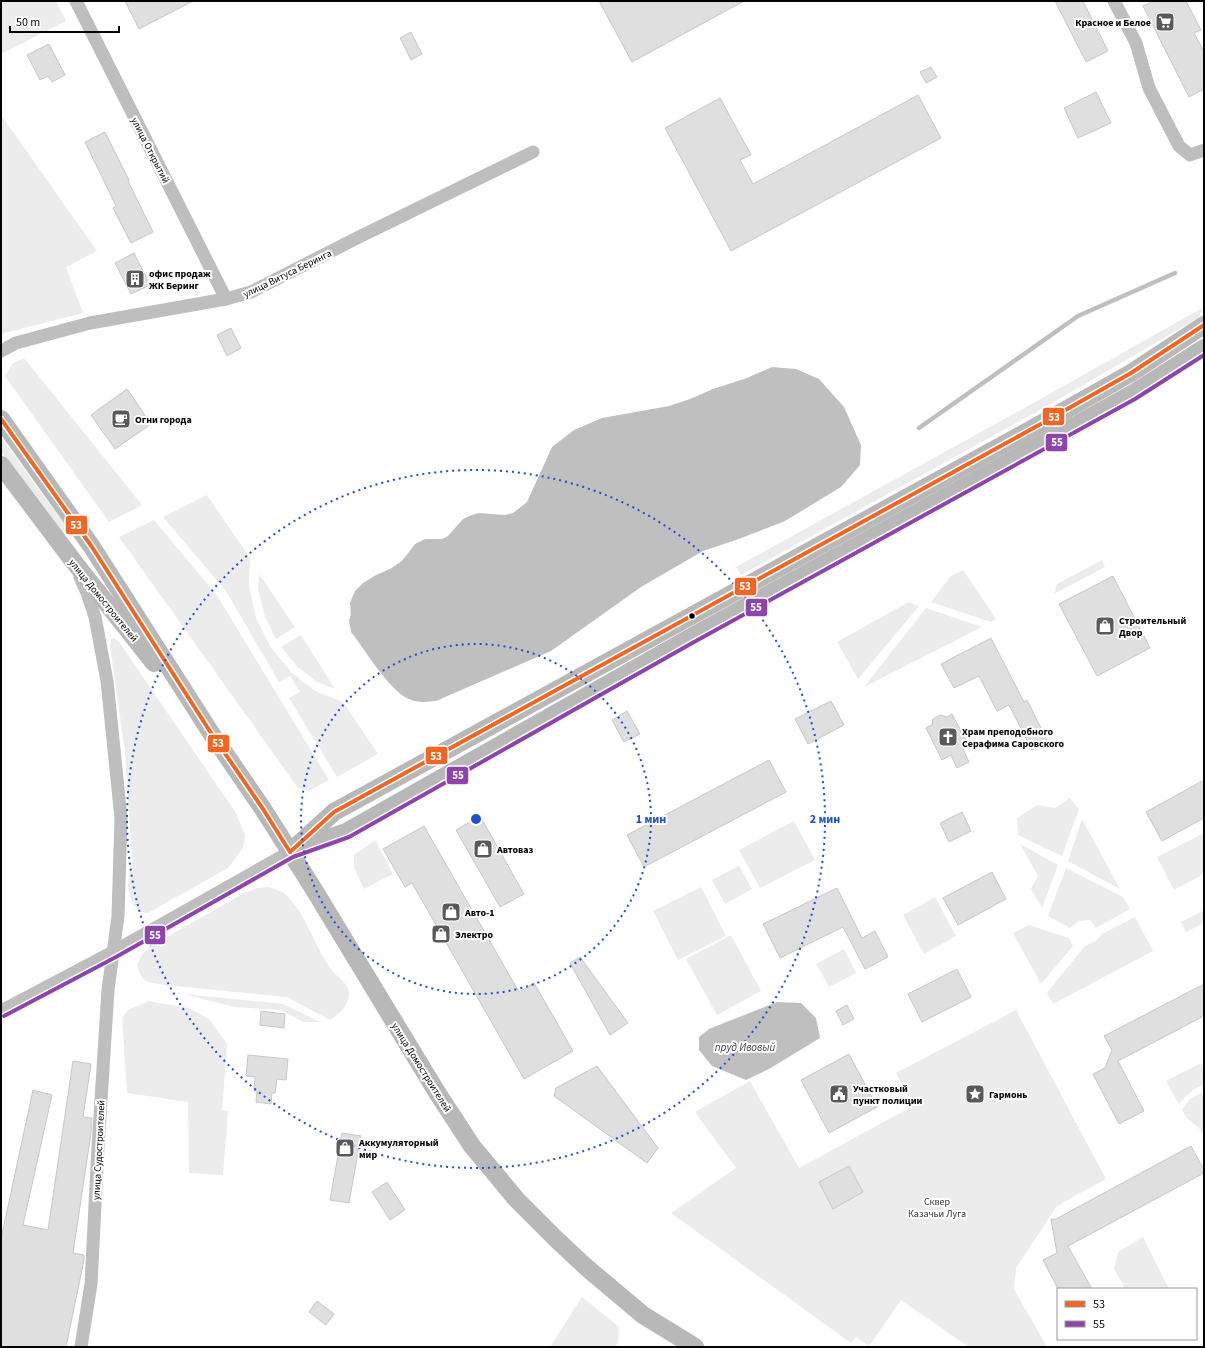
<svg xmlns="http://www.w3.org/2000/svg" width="1205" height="1348" viewBox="0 0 1205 1348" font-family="'Source Sans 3',sans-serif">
	<rect width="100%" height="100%" fill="#fff"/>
	<g fill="#ececec">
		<polygon points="1,1 56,1 66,21 1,54"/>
		<polygon points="1,115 97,251 66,267 83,313 1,334"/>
		<polygon points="1204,307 1198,318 1049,405 741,575 736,567 1037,401"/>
		<polygon points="24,358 142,505 109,522 5,376 12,364"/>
		<polygon points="1,437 66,527 66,532 63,534 58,533 1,452"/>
		<polygon points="207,495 250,558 249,585 256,618 271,648 292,673 315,691 343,702 378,754 337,777 289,698 300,692 290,676 279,682 226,591 163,517"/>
		<polygon points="154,520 218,597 329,780 309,791 298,788 119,537"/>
		<polygon points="1102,560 1105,567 1054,594 1057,584"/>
		<polygon points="963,570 996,619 991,622 931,602 951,576"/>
		<polygon points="259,574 295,627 276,639 265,617 258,589"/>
		<polygon points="909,602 919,606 858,679 837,642"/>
		<polygon points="926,608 982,627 864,687"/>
		<polygon points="301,635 335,689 317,682 298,667 281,647"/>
		<polygon points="114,638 119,642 236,813 245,835 243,848 228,868 148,913 140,912 132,903 128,886 132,860 125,752 110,646 111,639"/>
		<polygon points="1070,798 1079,809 1062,856 1018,835 1017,818 1037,805 1055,808"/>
		<polygon points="1082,819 1120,889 1068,861"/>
		<polygon points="794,821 815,860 760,888 739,850"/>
		<polygon points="1204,833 1204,874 1174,890 1157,857"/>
		<polygon points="375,840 393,874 364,889 354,868 354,855"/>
		<polygon points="1020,844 1058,865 1042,908 1031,889 1038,876"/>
		<polygon points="739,866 752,889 725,904 712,880"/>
		<polygon points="1066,868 1123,897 1130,909 1096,928 1090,920 1079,921 1070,928 1048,916"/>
		<path d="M269 887C274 889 282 891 286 895 307 915 314 946 331 969 337 977 348 982 349 993 350 1005 339 1014 330 1020L287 997 165 985C148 982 142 984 137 965L143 953 153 945 244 893 257 888Z"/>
		<polygon points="701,887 726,936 678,960 653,911"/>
		<polygon points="935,897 956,936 924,954 903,915"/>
		<polygon points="1204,910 1204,923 1186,932 1181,922"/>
		<polygon points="1135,917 1153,951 1053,1004 1047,993 1084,947 1097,940 1102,934"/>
		<polygon points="1029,925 1069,938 1073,946 1041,984 1013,933"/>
		<polygon points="731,935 761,991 717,1015 686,959"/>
		<polygon points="844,949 856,973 829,987 816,964"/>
		<polygon points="183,994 283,1004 320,1022 303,1022 281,1010 234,1007"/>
		<polygon points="148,1001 189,1008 209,1019 227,1044 222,1110 228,1111 223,1175 189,1173 188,1102 127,1093 122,1018 128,1010"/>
		<polygon points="1016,1010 1106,1179 1057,1206 1016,1268 1014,1289 1047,1347 969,1347 901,1300 869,1346 856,1337 851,1343 671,1213 736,1168 695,1112 750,1081 799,1168 913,1106 896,1073"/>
		<path d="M1201 1063 1204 1068V1086C1193 1087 1186 1096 1179 1104L1166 1081Z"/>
		<polygon points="1201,1093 1204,1093 1204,1133 1186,1117 1182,1110 1190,1099"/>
		<polygon points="1143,1237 1169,1289 1125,1289 1114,1269 1118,1252"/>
		<polygon points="582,1297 619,1327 618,1343 615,1347 550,1347"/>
	</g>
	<g fill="#bfbfbf">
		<path d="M772 367 796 369 819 379 844 407 861 445 860 465 841 487 785 521 736 540 703 551 641 587 551 651 436 701C426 702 418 703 409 699 390 692 364 648 351 632L349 621 351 614 350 603 355 591 363 583 376 575 390 569 402 561 415 544 425 539H442L448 536 463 519 469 516 478 513 505 515 513 513 527 502 552 447 574 430 602 418 669 406 690 399 713 389 747 378Z"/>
		<polygon points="777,1002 801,1003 816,1018 820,1038 769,1069 746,1080 712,1066 699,1050 699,1037 709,1029"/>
	</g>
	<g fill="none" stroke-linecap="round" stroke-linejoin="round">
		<polyline stroke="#bfbfbf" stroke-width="4.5" points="919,428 1078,316 1175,273"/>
	</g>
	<g fill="#dfdfdf" stroke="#c7c7c7">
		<polygon points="125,1 193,1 139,29"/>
		<polygon points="599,1 744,1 632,62"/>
		<polygon points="1055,1 1083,1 1108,51 1086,62"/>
		<polygon points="1153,1 1186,1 1201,30 1194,33 1204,51 1204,89 1189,97 1143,6"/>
		<polygon points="411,32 422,54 411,60 400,38"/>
		<polygon points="49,44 65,75 52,82 48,76 40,80 27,55"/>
		<polygon points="931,67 937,77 926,83 920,72"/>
		<polygon points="1096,92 1111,123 1078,138 1064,108"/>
		<polygon points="918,95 941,138 731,251 665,128 720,98 751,155 740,160 753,184"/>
		<polygon points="105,132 129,180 128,181 153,232 131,243 113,208 116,206 85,142"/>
		<polygon points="134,253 150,285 131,294 115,263"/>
		<polygon points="231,328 241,348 227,356 217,335"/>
		<polygon points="127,389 151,424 115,449 91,415"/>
		<polygon points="1113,576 1150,648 1097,676 1059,604"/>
		<polygon points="991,638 1024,702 1027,700 1048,742 1032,750 1009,705 997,711 979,676 954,688 941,664"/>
		<polygon points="831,701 844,725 808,744 795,719"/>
		<polygon points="627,711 640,734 624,742 612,720"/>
		<polygon points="952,714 969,746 963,749 969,762 957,768 951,755 942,760 926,728 932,725 933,719 940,715 947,717"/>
		<polygon points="769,760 786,792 644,867 627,835"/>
		<polygon points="1204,780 1204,818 1162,841 1146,812"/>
		<polygon points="962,812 971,831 949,842 940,823"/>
		<polygon points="480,816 524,894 500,907 456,830"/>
		<polygon points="424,826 519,992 534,983 573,1051 524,1079 412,883 405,887 383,849"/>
		<polygon points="992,872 1006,899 958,925 943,898"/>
		<polygon points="837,888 862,938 875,931 888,957 865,969 843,927 780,958 763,924"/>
		<polygon points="580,957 628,1023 610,1035 570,963"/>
		<polygon points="957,969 971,997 922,1022 908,994"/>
		<polygon points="1204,984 1204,1016 1118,1061 1144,1111 1119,1124 1093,1074 1105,1068 1112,1050 1104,1036"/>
		<polygon points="847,1005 854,1019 843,1025 836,1011"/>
		<polygon points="261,1011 285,1014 284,1028 260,1025"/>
		<polygon points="849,1054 877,1107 829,1133 801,1080"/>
		<polygon points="248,1055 288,1059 286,1080 277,1079 275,1093 272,1093 271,1104 256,1102 257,1091 254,1091 255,1077 246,1076"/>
		<polygon points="73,1061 91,1064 83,1117 92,1118 91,1133 73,1253 84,1255 84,1260 66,1347 1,1347 1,1239 33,1090 52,1095 23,1225 48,1230"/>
		<polygon points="597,1066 658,1148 647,1163 554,1096 556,1088"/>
		<polygon points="342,1133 361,1136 349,1203 330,1200"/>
		<polygon points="1191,1146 1204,1170 1204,1173 1068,1246 1092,1289 1058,1289 1043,1260 1057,1253 1051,1219 1053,1219 1054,1220"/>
		<polygon points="849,1166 863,1192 833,1209 819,1182"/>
		<polygon points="387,1182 405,1210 390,1220 372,1192"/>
		<polygon points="317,1301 334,1314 326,1325 309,1312"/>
	</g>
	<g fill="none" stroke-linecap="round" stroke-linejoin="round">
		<g stroke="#bebebe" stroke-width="13">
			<polyline points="76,1 226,299"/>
			<polyline points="1114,1 1136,43 1149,88 1179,146 1190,155 1204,150"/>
			<polyline points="1,351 16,343 90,323 226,299 251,292 359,237 533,152"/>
			<polyline points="80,577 87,593 95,617 107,681 121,818 118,916 108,990 98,1147 91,1284 81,1347"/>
			<polyline points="1,1011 113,952 290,852"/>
		</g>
		<g stroke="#b8b8b8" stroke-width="18">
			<polyline points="1,419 92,547 211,733 263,809 313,888 438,1094 472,1146 517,1200 556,1239 586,1267 643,1315 695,1347"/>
			<polyline points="1,465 74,562 154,663"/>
			<polyline points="298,849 346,832 691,637 1132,394 1204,348"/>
			<polyline points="290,852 334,812 1039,425 1131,373 1204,325"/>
		</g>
		<g stroke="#fff" stroke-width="7">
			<g id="bus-1">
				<polyline points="1,419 92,547 211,733 263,809 290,852"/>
				<polyline points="290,852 334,812 1039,425 1131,373 1204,325"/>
			</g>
		</g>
		<g stroke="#fff" stroke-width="7">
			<polyline id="bus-2" points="4,1016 116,957 293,857 349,837 694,642 1135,399 1204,355"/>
		</g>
		<use href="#bus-1" stroke="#f26522" stroke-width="4"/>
		<use href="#bus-2" stroke="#8e44ad" stroke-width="4"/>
	</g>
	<g fill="none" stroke="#1d4ed8" stroke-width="2" stroke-dasharray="2 4">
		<circle cx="476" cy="819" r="175"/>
		<circle cx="476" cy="819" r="349"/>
	</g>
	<defs>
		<g id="supermarket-square" transform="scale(1)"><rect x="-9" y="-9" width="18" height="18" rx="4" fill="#595959" stroke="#fff"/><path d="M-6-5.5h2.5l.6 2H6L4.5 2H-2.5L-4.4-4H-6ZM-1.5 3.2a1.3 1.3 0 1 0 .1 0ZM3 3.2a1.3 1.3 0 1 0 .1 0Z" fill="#fff"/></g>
		<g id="building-square" transform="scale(1)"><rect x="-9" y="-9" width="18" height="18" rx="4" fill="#595959" stroke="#fff"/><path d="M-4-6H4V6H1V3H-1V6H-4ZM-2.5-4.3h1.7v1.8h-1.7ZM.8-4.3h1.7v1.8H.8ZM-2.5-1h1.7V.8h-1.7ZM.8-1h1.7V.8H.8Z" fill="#fff"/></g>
		<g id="cafe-square" transform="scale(1)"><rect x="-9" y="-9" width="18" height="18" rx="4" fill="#595959" stroke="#fff"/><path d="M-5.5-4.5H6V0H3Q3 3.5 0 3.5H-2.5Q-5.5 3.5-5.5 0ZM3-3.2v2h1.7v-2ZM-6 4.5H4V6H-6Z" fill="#fff"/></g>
		<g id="shop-square" transform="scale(1)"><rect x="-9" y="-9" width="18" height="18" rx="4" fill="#595959" stroke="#fff"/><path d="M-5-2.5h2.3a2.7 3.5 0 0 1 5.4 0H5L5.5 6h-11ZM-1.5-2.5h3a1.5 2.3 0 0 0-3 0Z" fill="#fff"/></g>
		<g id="church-square" transform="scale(1)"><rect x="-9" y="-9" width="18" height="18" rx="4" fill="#595959" stroke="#fff"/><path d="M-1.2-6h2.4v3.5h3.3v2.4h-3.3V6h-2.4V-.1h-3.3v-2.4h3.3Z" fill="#fff"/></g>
		<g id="civic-square" transform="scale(1)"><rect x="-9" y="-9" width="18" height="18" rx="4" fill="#595959" stroke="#fff"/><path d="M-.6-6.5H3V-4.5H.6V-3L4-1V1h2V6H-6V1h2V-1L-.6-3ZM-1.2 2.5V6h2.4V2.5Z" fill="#fff"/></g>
		<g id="sight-square" transform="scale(1)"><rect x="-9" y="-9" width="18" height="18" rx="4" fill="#595959" stroke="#fff"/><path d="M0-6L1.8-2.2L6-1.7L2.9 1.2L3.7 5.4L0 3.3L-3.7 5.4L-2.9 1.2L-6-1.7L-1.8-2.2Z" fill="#fff"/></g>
	</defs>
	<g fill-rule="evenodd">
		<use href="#supermarket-square" x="1165" y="22"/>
		<use href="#building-square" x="135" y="279"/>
		<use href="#cafe-square" x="121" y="419"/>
		<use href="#shop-square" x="1105" y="626"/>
		<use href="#church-square" x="948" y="737"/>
		<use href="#shop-square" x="483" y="849"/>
		<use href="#shop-square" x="451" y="912"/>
		<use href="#shop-square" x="441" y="934"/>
		<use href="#civic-square" x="839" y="1094"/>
		<use href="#sight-square" x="975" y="1094"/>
		<use href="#shop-square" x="345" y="1148"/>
	</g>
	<circle fill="#000" stroke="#fff" stroke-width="1.5" cx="692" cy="616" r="3.5"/>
	<g text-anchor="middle" stroke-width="4" stroke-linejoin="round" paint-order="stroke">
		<g font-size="10" font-weight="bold" fill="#000" stroke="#fff" text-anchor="start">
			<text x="1151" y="26" text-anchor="end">Красное и Белое</text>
			<text x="149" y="277">офис продаж<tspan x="149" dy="12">ЖК Беринг</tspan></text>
			<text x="135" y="423">Огни города</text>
			<text x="1119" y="624">Строительный<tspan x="1119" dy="12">Двор</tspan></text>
			<text x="962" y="735">Храм преподобного<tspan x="962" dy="12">Серафима Саровского</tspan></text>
			<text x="497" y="853">Автоваз</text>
			<text x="465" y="916">Авто-1</text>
			<text x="455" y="938">Электро</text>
			<text x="853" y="1092">Участковый<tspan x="853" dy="12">пункт полиции</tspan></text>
			<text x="989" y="1098">Гармонь</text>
			<text x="359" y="1146">Аккумуляторный<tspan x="359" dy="12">мир</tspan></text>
		</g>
		<g font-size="10" fill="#000" stroke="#fff">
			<text transform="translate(151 150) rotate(63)" y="4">улица Открытий</text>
			<text transform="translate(287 273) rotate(-26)" y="4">улица Витуса Беринга</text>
			<text transform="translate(104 600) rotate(51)" y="4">улица Домостроителей</text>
			<text transform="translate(422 1067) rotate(58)" y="4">улица Домостроителей</text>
			<text transform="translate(98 1150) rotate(-87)" y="4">улица Судостроителей</text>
		</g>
		<g font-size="10" fill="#333" stroke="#fff">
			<text x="937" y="1205">Сквер<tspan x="937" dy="12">Казачьи Луга</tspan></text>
		</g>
		<g font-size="11" font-style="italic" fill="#444" stroke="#fff">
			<text x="745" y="1051">пруд Ивовый</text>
		</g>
	</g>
	<circle cx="476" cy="819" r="6" fill="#1d4ed8" stroke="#fff" stroke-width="2"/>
	<g font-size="12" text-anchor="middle" font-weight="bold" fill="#1d4ed8" stroke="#fff" stroke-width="4" stroke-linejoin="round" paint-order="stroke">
		<text x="651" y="823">1 мин</text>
		<text x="825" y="823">2 мин</text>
	</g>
	<g stroke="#fff" stroke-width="1.5">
		<rect x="1042" y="407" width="23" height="19" rx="4" fill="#f26522"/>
		<rect x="1045" y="433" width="23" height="19" rx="4" fill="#8e44ad"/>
		<rect x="65" y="515" width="23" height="20" rx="4" fill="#f26522"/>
		<rect x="734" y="577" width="23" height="19" rx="4" fill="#f26522"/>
		<rect x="745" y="598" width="23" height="19" rx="4" fill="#8e44ad"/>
		<rect x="207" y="734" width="23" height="19" rx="4" fill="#f26522"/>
		<rect x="425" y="746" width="23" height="19" rx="4" fill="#f26522"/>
		<rect x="446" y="766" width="23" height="19" rx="4" fill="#8e44ad"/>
		<rect x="144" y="925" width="22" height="20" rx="4" fill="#8e44ad"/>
	</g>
	<g font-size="11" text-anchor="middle" font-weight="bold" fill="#fff">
		<text x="1054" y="421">53</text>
		<text x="1057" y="446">55</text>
		<text x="76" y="529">53</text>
		<text x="745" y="590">53</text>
		<text x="756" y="611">55</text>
		<text x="218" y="747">53</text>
		<text x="436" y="760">53</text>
		<text x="458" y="779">55</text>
		<text x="155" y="939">55</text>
	</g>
	<rect width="1205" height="1348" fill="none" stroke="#000000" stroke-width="4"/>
	<rect x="1057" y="1288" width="140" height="52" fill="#ffffff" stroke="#999999"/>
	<rect x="1065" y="1301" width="20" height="6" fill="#f26522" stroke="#999999"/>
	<text x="1093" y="1308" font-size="12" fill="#000000">53</text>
	<rect x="1065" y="1321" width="20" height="6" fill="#8e44ad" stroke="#999999"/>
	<text x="1093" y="1328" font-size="12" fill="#000000">55</text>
	<path d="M10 26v6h109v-6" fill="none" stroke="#000000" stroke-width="2"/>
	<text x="16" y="26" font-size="12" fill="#000000" stroke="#ffffff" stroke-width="3" paint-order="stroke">50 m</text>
</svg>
